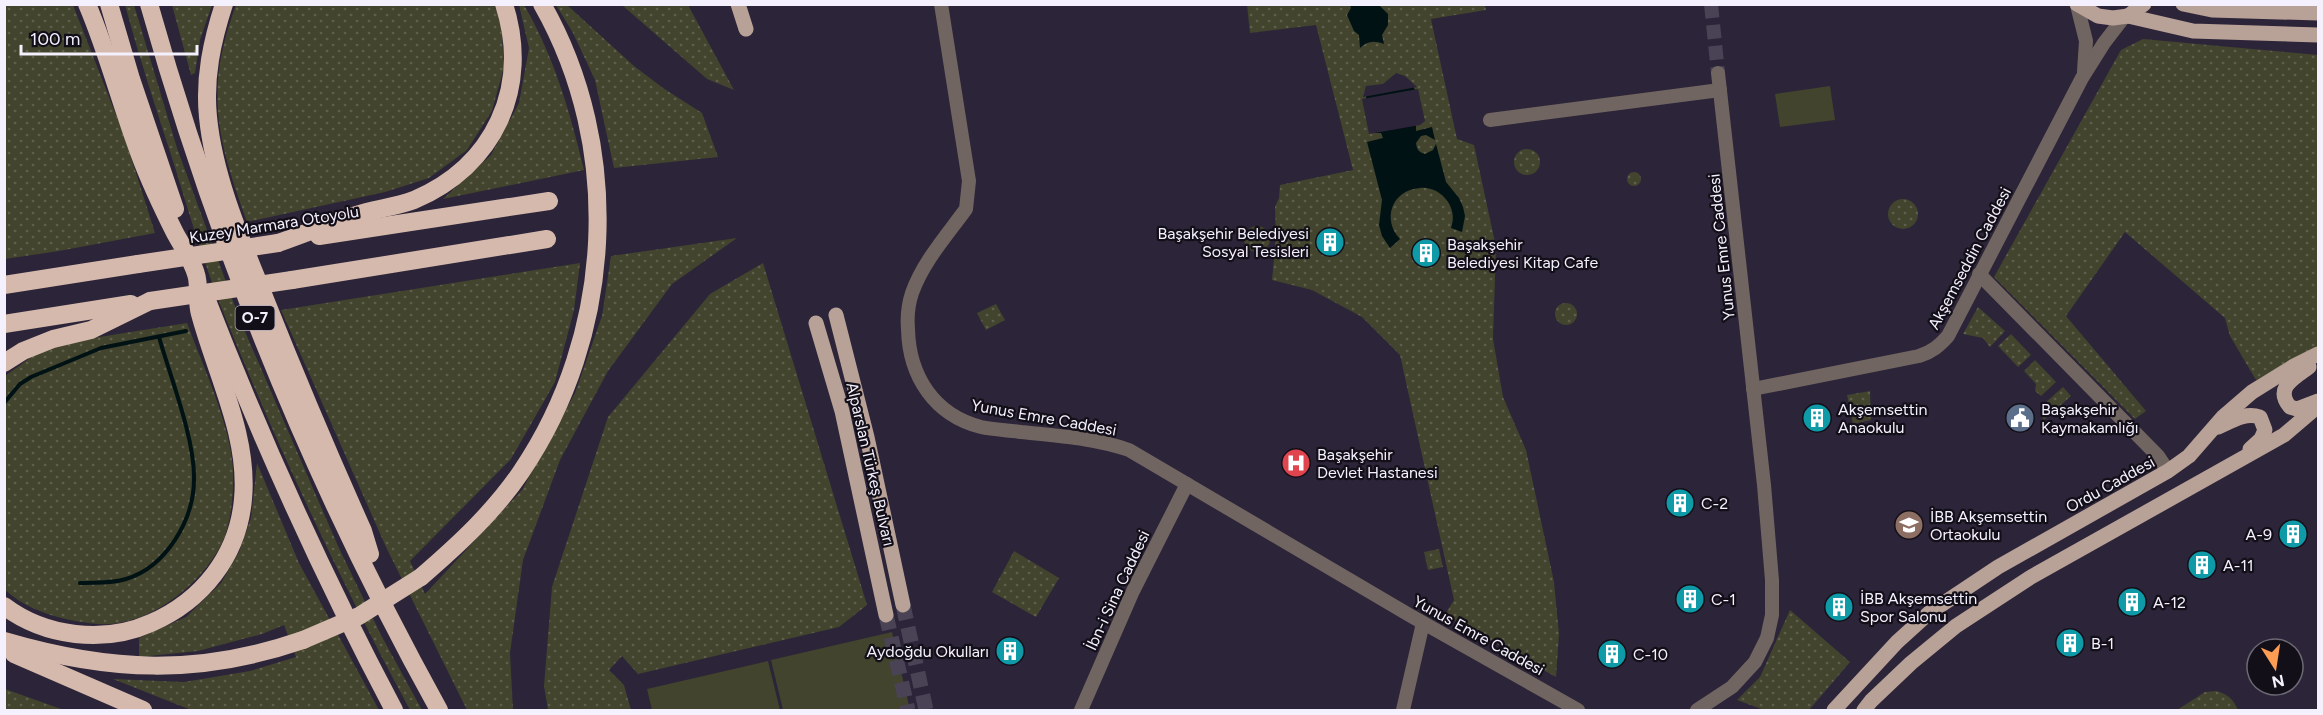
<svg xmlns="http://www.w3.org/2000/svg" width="2323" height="715" viewBox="0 0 2323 715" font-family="Figtree,sans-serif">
	<defs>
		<pattern id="grass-dots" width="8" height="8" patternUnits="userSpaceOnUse" patternTransform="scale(1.5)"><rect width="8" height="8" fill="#42442d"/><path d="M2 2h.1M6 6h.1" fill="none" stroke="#5e5f4c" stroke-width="1.8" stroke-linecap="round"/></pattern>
	</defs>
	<rect width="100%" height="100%" fill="#2c2438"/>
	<g fill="url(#grass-dots)">
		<polygon points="4,5 73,5 125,138 155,233 59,251 5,259"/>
		<path d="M125 5H134L177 148 240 320 338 546 381 635 422 710H410C342 585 282 456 228 324 206 271 190 216 173 161 156 109 139 57 125 5Z"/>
		<polygon points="172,5 212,5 200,40 195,73 191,75"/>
		<path d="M236 5H494L501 21 504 67 492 111 467 150 429 178 385 192 247 222C217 139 204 90 236 5Z"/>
		<path d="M519 5H524C554 56 570 112 584 170L443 199 491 155 519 103 529 48Z"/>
		<polygon points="556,5 567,5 634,66 663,88 702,113 718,157 614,168 595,80 573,33"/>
		<polygon points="622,5 688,5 734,90 707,79"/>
		<polygon points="1247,5 1485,5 1486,10 1431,19 1457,139 1474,145 1496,247 1493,339 1503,397 1526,450 1554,582 1559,634 1556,677 1445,615 1454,600 1400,355 1362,317 1312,290 1272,280 1276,238 1275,207 1279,198 1280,185 1353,170 1316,25 1250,33"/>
		<polygon points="2143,39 2318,55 2318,349 2256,380 2230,336 2225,318 2125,232 2066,316 2146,411 2135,419 1994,277 2121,50"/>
		<circle cx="1527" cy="162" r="13"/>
		<circle cx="1634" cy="179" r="7"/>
		<circle cx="1903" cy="214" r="15"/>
		<circle cx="1257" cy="239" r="13"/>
		<polygon points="737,238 672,284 608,371 560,460 523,560 510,653 513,710 467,710 386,547 281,310 580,263 574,310 555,382 511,459 410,561 425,594 522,490 575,393 602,316 611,256"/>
		<polygon points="763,263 867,605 839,627 638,674 622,656 609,670 624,685 631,710 548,710 544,686 552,587 608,417 710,294"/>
		<circle cx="1566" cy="314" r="11"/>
		<polygon points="996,304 1005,320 986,330 977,313"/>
		<polygon points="1978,307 2005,331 1990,347 1983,338 1963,334"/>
		<path d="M187 323C202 364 232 428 233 471 234 494 231 527 220 547 199 585 155 620 111 624 96 625 80 622 66 619 43 614 22 605 5 590V376L41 350 87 339Z"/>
		<polygon points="2011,334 2031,355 2018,367 1998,346"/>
		<polygon points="2035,360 2056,382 2041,396 2035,391 2036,384 2024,371"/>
		<polygon points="2063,387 2071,396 2044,420 2041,416 2045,403"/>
		<polygon points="1870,391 1871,420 1853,424 1847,395"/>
		<polygon points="257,463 299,563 379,710 191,710 113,679 184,682 250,671 296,657 284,625 262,634 198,651 139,657 139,638 186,617 221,583 239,552 251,518"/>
		<polygon points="1439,549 1443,567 1428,570 1424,552"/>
		<polygon points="1014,551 1059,578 1036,617 992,592"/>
		<polygon points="1790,610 1850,662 1809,710 1764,710 1737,700 1760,677"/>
		<polygon points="4,689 5,689 64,710 5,710"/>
		<path d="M2216 691C2228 694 2233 699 2238 710H2177L2205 692Z"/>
	</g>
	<g fill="#42442d">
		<polygon points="1830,86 1835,120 1780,127 1775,94"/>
		<polygon points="892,632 910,710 783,710 771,660"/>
		<polygon points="768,661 780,710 652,710 647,689"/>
	</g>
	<g fill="#011215">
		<path d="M1350 5H1379L1388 14V25L1382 35 1384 44C1374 40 1367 41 1360 48L1359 35 1354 31 1347 15 1351 8Z"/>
		<path d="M1413 86 1416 92V131L1432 127 1435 140 1426 135 1421 136 1416 143C1417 150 1419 152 1425 154L1433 150 1436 144 1446 182 1459 198 1463 207 1465 216 1462 232 1451 228C1459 208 1441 186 1420 188 1391 190 1382 220 1400 239L1390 248 1382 236 1379 225 1382 200 1367 142 1383 138 1381 133H1372L1365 103 1368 88Z"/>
	</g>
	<g fill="#2c2438">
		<polygon points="1396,73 1405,76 1417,87 1363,97 1366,86 1383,84"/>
		<polygon points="1418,89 1425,121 1420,125 1369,134 1362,99"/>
	</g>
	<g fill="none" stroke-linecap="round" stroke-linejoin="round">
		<g stroke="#011215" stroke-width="4">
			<polyline points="4,403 20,384 31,377 101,348 186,331"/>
			<path d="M80 583C95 582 111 584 126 579 166 567 194 520 194 479 195 439 170 376 159 337"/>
		</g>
		<polyline stroke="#4a4356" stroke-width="14" stroke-dasharray="14 7" stroke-linecap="butt" points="1711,4 1718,73"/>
		<g stroke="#4a4356" stroke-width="15" stroke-dasharray="15 8" stroke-linecap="butt">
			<polyline points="903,605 926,710"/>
			<polyline points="886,615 908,710"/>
		</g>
		<g stroke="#706560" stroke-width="14">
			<path d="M941 4 969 181 966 209C947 235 923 262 912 293 908 305 907 317 908 329 909 376 934 415 981 427 994 430 1008 430 1021 432 1058 436 1094 438 1129 450L1411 616 1578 710"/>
			<polyline points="2077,5 2086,41 2084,71"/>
			<polyline points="1490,120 1720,90"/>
			<polyline points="1979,274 2158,456 2168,471"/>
			<path d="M1753 389 1919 356C1932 352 1939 346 1948 336L2082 78 2104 43 2124 17"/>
			<polyline points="1081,710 1133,591 1187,484"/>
			<polyline points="1403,710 1423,623"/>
			<polyline points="1697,710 1732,687 1755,662 1767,638 1772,615 1772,580 1764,485 1718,73"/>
		</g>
		<g stroke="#b8a196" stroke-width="15">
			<polyline points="738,4 746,29"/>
			<polyline points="2077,4 2098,16 2113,18 2128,16 2193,31 2318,35"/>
			<polyline points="2183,4 2212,10 2318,13"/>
			<polyline points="2128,16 2144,4"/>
			<polyline points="836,315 867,437 903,605"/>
			<polyline points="816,323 842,411 886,615"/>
			<path d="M2309 367C2294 378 2274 388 2290 407L2297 409 2318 401"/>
			<path d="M2218 427C2232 421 2245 412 2260 417L2265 430 2261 439 2250 449"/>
			<polyline points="1834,710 1897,642 1929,613 1998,567 2168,471 2189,456 2223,417 2252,392 2294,366 2318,354"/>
			<polyline points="1864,710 1871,701 1911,663 1956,626 2031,577 2284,435 2318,406"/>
		</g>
		<g stroke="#d5b9ac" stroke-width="18">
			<polyline points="109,4 131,79 175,209"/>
			<path d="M149 4C218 249 316 488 439 710"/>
			<path d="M224 4C212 41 204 78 208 117 214 179 242 242 265 299 296 377 329 455 363 531L370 554"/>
			<polyline points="319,236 549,201"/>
			<path d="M278 243C304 234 330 223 356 215 375 209 395 207 414 200 494 166 531 88 504 4"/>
			<polyline points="292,280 547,239"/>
			<polyline points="4,285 138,264"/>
			<path d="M206 298C261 439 323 576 394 710"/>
			<polyline points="4,324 131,304"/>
			<polyline points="4,363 23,351 53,339 91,330 150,301"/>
			<path d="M421 577C458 545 494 512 521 472 614 335 624 148 542 4"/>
			<path d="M4 606C45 637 104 644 151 623 202 601 238 556 243 499 249 436 216 374 200 314 196 301 200 286 196 274 192 260 182 246 175 233 162 207 150 182 140 155 121 105 108 53 87 4"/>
			<path d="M4 641C110 672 198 676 303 640"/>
			<polyline points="14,654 143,710"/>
		</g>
		<g stroke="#d5b9ac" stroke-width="18">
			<polyline points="138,264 278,243"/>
			<polyline points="150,301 292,280"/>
			<polyline points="303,640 359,616 421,577"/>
		</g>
	</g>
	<defs>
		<g id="building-disc" transform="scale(1.5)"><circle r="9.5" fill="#0f9aa8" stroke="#130f18"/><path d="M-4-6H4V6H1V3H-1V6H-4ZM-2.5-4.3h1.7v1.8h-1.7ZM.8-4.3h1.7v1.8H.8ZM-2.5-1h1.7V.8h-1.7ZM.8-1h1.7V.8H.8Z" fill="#fff"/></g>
		<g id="civic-disc" transform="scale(1.5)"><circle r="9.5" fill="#5c6f8a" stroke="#130f18"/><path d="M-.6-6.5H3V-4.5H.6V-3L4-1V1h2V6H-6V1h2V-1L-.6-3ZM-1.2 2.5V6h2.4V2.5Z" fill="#fff"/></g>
		<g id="hospital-disc" transform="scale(1.5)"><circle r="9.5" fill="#e0444e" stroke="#130f18"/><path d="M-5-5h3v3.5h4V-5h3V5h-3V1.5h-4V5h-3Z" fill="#fff"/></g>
		<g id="school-disc" transform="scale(1.5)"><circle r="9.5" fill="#8d6e63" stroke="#130f18"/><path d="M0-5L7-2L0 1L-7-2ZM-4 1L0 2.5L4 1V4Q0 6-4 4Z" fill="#fff"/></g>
	</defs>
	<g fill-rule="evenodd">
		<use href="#building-disc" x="1330" y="242"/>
		<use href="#building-disc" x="1426" y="253"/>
		<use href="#building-disc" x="1817" y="418"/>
		<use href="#civic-disc" x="2020" y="418"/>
		<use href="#hospital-disc" x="1296" y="463"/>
		<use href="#building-disc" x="1680" y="503"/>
		<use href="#school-disc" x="1909" y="525"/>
		<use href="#building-disc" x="2293" y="534"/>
		<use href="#building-disc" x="2202" y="565"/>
		<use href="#building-disc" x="1690" y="599"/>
		<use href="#building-disc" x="2132" y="602"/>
		<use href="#building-disc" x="1839" y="607"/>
		<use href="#building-disc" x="2070" y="643"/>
		<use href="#building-disc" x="1010" y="651"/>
		<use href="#building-disc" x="1612" y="654"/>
	</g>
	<g text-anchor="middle" stroke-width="4.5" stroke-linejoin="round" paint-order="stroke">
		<rect fill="#130f18" stroke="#b1acb9" stroke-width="1.5" x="235.5" y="306" width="39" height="24" rx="4.5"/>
		<g font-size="15" font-weight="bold" fill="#f5f0fe">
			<text x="255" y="323">O-7</text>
		</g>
		<g font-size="16" fill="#f5f0fe" stroke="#130f18">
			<text transform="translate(274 224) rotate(-9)" y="6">Kuzey Marmara Otoyolu</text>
			<text transform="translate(1721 247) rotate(-96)" y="6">Yunus Emre Caddesi</text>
			<text transform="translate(1969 258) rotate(-62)" y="6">Akşemseddin Caddesi</text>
			<text transform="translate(1044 417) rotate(10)" y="6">Yunus Emre Caddesi</text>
			<text transform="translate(871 464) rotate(77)" y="6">Alparslan Türkeş Bulvarı</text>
			<text transform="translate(2110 484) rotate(-29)" y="6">Ordu Caddesi</text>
			<text transform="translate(1117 590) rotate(-65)" y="6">İbn-i Sina Caddesi</text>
			<text transform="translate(1479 635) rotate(29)" y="6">Yunus Emre Caddesi</text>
		</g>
		<g font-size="16" fill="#f5f0fe" stroke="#130f18" text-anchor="start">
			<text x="1309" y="239" text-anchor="end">Başakşehir Belediyesi<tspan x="1309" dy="18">Sosyal Tesisleri</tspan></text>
			<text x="1447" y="250">Başakşehir<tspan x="1447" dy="18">Belediyesi Kitap Cafe</tspan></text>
			<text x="1838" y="415">Akşemsettin<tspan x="1838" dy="18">Anaokulu</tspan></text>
			<text x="2041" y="415">Başakşehir<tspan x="2041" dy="18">Kaymakamlığı</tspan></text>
			<text x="1317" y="460">Başakşehir<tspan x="1317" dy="18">Devlet Hastanesi</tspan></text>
			<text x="1701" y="509">C-2</text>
			<text x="1930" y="522">İBB Akşemsettin<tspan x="1930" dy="18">Ortaokulu</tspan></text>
			<text x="2272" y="540" text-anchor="end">A-9</text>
			<text x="2223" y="571">A-11</text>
			<text x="1860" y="604">İBB Akşemsettin<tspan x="1860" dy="18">Spor Salonu</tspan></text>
			<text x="1711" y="605">C-1</text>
			<text x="2153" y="608">A-12</text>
			<text x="2091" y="649">B-1</text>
			<text x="989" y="657" text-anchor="end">Aydoğdu Okulları</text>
			<text x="1633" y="660">C-10</text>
		</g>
	</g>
	<rect width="2323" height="715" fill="none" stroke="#f5f0fe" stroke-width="12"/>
	<g transform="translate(2275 667) rotate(168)"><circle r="28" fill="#130f18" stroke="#6d6974" stroke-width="1.5"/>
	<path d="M0-4.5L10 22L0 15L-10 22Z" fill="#fd9d54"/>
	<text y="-9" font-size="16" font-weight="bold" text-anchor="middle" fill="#f5f0fe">N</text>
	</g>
	<path d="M21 45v9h176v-9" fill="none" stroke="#f5f0fe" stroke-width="3"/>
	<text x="30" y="45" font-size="18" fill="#f5f0fe" stroke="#130f18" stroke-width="4.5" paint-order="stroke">100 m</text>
</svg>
